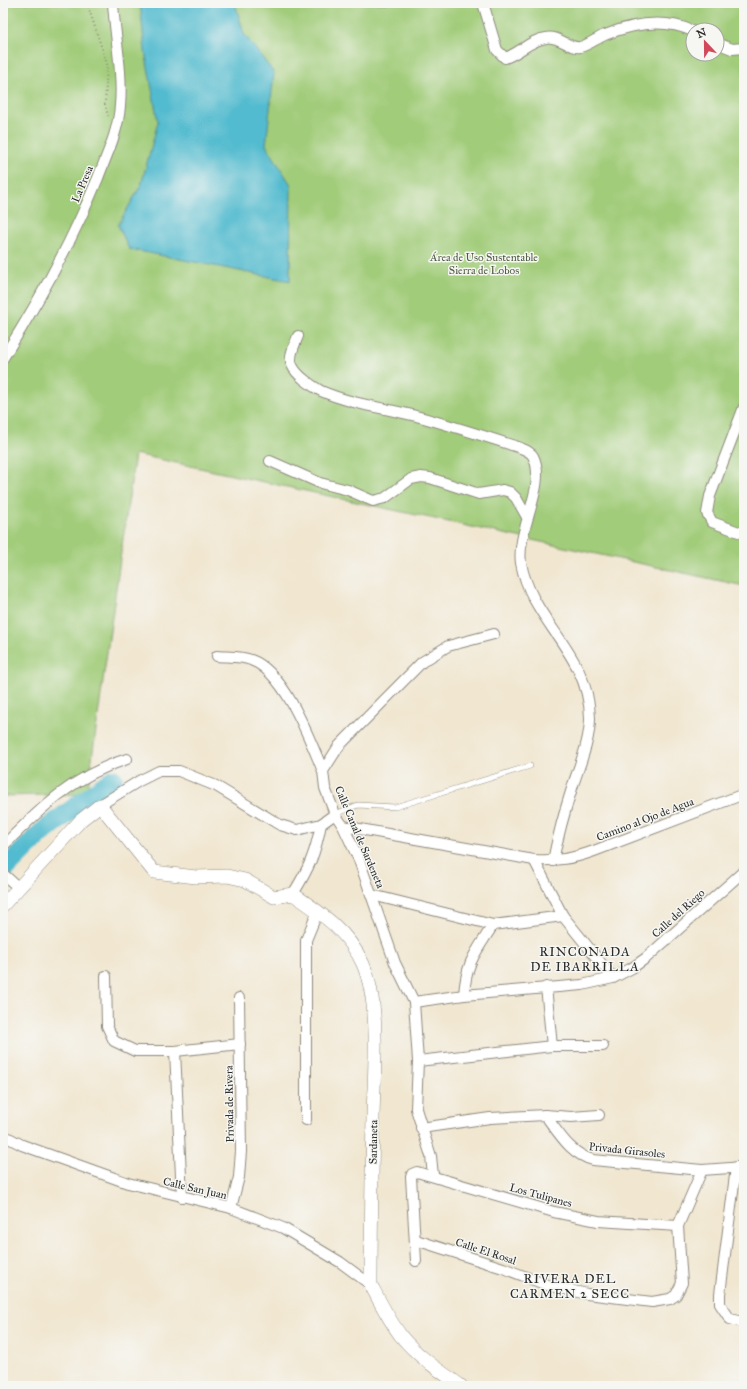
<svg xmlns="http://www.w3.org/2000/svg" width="747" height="1389" viewBox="0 0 747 1389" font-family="'IM FELL Great Primer',serif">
	<rect width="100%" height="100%" fill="#f6f6f2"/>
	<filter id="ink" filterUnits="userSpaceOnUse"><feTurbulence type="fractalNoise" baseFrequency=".025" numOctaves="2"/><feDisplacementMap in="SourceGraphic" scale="8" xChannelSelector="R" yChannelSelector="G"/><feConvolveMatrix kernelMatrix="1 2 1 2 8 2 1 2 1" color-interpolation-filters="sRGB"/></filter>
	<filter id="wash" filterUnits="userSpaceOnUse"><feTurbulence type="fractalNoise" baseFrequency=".012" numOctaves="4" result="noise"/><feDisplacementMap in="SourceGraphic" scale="16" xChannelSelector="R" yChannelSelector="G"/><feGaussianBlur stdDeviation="0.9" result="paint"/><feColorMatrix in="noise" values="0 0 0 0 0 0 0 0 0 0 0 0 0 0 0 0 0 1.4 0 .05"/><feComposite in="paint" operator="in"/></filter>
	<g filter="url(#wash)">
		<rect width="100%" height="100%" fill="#f1e7d1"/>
		<path fill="#a1cc79" stroke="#667c52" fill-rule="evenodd" d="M3 3H744V586L135 454 87 794 3 796ZM693 30H717V54H693Z"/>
		<polygon fill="#52bbcf" stroke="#3e737d" points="140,3 235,3 244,34 274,73 266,145 291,185 290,281 129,249 118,225 141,185 158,122 145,51"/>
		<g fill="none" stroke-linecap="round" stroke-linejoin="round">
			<polyline stroke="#52bbcf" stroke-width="20" points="3,871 41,833 113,779"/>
		</g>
	</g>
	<g filter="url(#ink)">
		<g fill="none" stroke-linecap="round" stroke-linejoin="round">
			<g stroke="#8e897e" stroke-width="6">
				<polyline id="service" points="335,814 358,805 395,807 530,766"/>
			</g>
			<g stroke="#8e897e" stroke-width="12">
				<g id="minor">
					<path d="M483 3 497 50 505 58C520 53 530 40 546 38 559 35 569 49 580 47 589 45 597 38 605 35 634 23 664 18 693 31"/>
					<polyline points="717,43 732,49 744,48"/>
					<path d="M298 336C295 344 288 357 292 365 296 375 312 386 321 391 351 404 384 408 416 416 450 425 484 436 518 447 523 449 530 451 533 456 548 485 516 530 521 563 532 623 589 652 590 718 590 740 580 764 573 785 565 810 558 835 553 861"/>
					<path d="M3 358C40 300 72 241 98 178 107 154 118 132 120 106 123 72 115 37 113 3"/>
					<polyline points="744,407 710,496 707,513 712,522 744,534"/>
					<polyline points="270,461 320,483 348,490 373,501 385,498 411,479 421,477 430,478 479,494 503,490 510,492 516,498 527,517"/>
					<path d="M217 656C227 657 241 656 251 660 285 672 310 740 323 771"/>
					<polyline points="100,805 139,781 159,771 179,771 216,786 280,825 297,830 321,824"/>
					<path d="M343 826 534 860C557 861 572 859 594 851L744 794"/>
					<path d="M3 846C42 807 73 776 127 759"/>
					<polyline points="534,860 563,916 613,978"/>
					<polyline points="3,874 19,888"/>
					<path d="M293 894C309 868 315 855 321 824L335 814"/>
					<polyline points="372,895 493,925 563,916"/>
					<polyline points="106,976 107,1026 114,1041 135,1051 175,1051 240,1044"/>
					<polyline points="546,987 552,1046"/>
					<path d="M464 995C466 962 476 952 493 925"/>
					<polyline points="414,1002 464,995 582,985 613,978 632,968 646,958 744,871"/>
					<polyline points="175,1051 182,1197"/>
					<polyline points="418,1061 552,1046 603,1046"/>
					<path d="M545 1115C559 1133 570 1154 593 1160L702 1170 744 1167"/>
					<polyline points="306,1120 306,940 318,911"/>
					<polyline points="421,1128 490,1118 545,1115 571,1117 599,1115"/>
					<polyline points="3,1135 22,1145 128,1183 231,1208 283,1228 340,1262 371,1285"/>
					<polyline points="736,1167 720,1294 720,1304 730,1319 744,1322"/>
					<polyline points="433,1176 431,1156 416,1109 418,1061 414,1002 395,963 359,860 343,826 335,814 325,788 323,771 339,746 422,662 448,646 494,634"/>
					<polyline points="231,1208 239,1177 241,1151 239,998"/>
					<polyline points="416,1240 503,1268 547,1285 587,1294 652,1302 670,1299 676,1295 682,1283 678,1226 702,1170"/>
					<polyline points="416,1261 411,1177 412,1174 417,1172 554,1212 598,1221 678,1226"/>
				</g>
			</g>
			<g stroke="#8e897e" stroke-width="14">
				<path id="tertiary" d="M3 905 81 820 100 805 154 872 196 877 227 876 245 880 274 897 293 894C321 913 348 931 363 964 381 1006 374 1072 373 1117 372 1173 371 1229 371 1285 380 1302 389 1320 401 1336 417 1356 440 1371 461 1386"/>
			</g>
			<polyline stroke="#8e897e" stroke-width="2" stroke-dasharray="1 3" stroke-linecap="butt" points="87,3 107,64 105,104 108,116"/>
			<use href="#service" stroke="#fff" stroke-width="5"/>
			<use href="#minor" stroke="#fff" stroke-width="10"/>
			<use href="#tertiary" stroke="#fff" stroke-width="13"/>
		</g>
	</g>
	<g text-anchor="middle" stroke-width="3" stroke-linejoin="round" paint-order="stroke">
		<g font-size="11" fill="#2b2b2b" stroke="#f6f6f2">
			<text transform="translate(82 184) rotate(-67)" y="4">La Presa</text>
			<text transform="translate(645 819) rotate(-21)" y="4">Camino al Ojo de Agua</text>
			<text transform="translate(360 837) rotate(67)" y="4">Calle Canal de Sardeneta</text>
			<text transform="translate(678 913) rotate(-42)" y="4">Calle del Riego</text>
			<text transform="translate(229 1104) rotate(-91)" y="4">Privada de Rivera</text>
			<text transform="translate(373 1142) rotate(-89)" y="4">Sardaneta</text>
			<text transform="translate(627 1150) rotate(6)" y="4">Privada Girasoles</text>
			<text transform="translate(195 1188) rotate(13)" y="4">Calle San Juan</text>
			<text transform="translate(541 1195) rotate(15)" y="4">Los Tulipanes</text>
			<text transform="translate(486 1251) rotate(18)" y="4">Calle El Rosal</text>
		</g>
		<g font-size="11" fill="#4e5b42" stroke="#f6f6f2">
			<text x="484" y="261">Área de Uso Sustentable<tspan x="484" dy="13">Sierra de Lobos</tspan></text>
		</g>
		<g font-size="13" letter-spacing="1" fill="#2b2b2b" stroke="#f6f6f2">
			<text x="585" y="956">RINCONADA<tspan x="585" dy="15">DE IBARRILLA</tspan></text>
			<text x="570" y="1283">RIVERA DEL<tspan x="570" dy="15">CARMEN 2 SECC</tspan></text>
		</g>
	</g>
	<rect width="747" height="1389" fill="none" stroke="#f6f6f2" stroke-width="16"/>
	<g transform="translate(705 42) rotate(338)"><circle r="19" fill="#f6f6f2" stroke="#a5a5a2"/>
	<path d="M0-3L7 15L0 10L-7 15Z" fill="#d1495b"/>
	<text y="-6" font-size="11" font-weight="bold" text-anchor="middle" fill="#2b2b2b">N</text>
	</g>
</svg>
